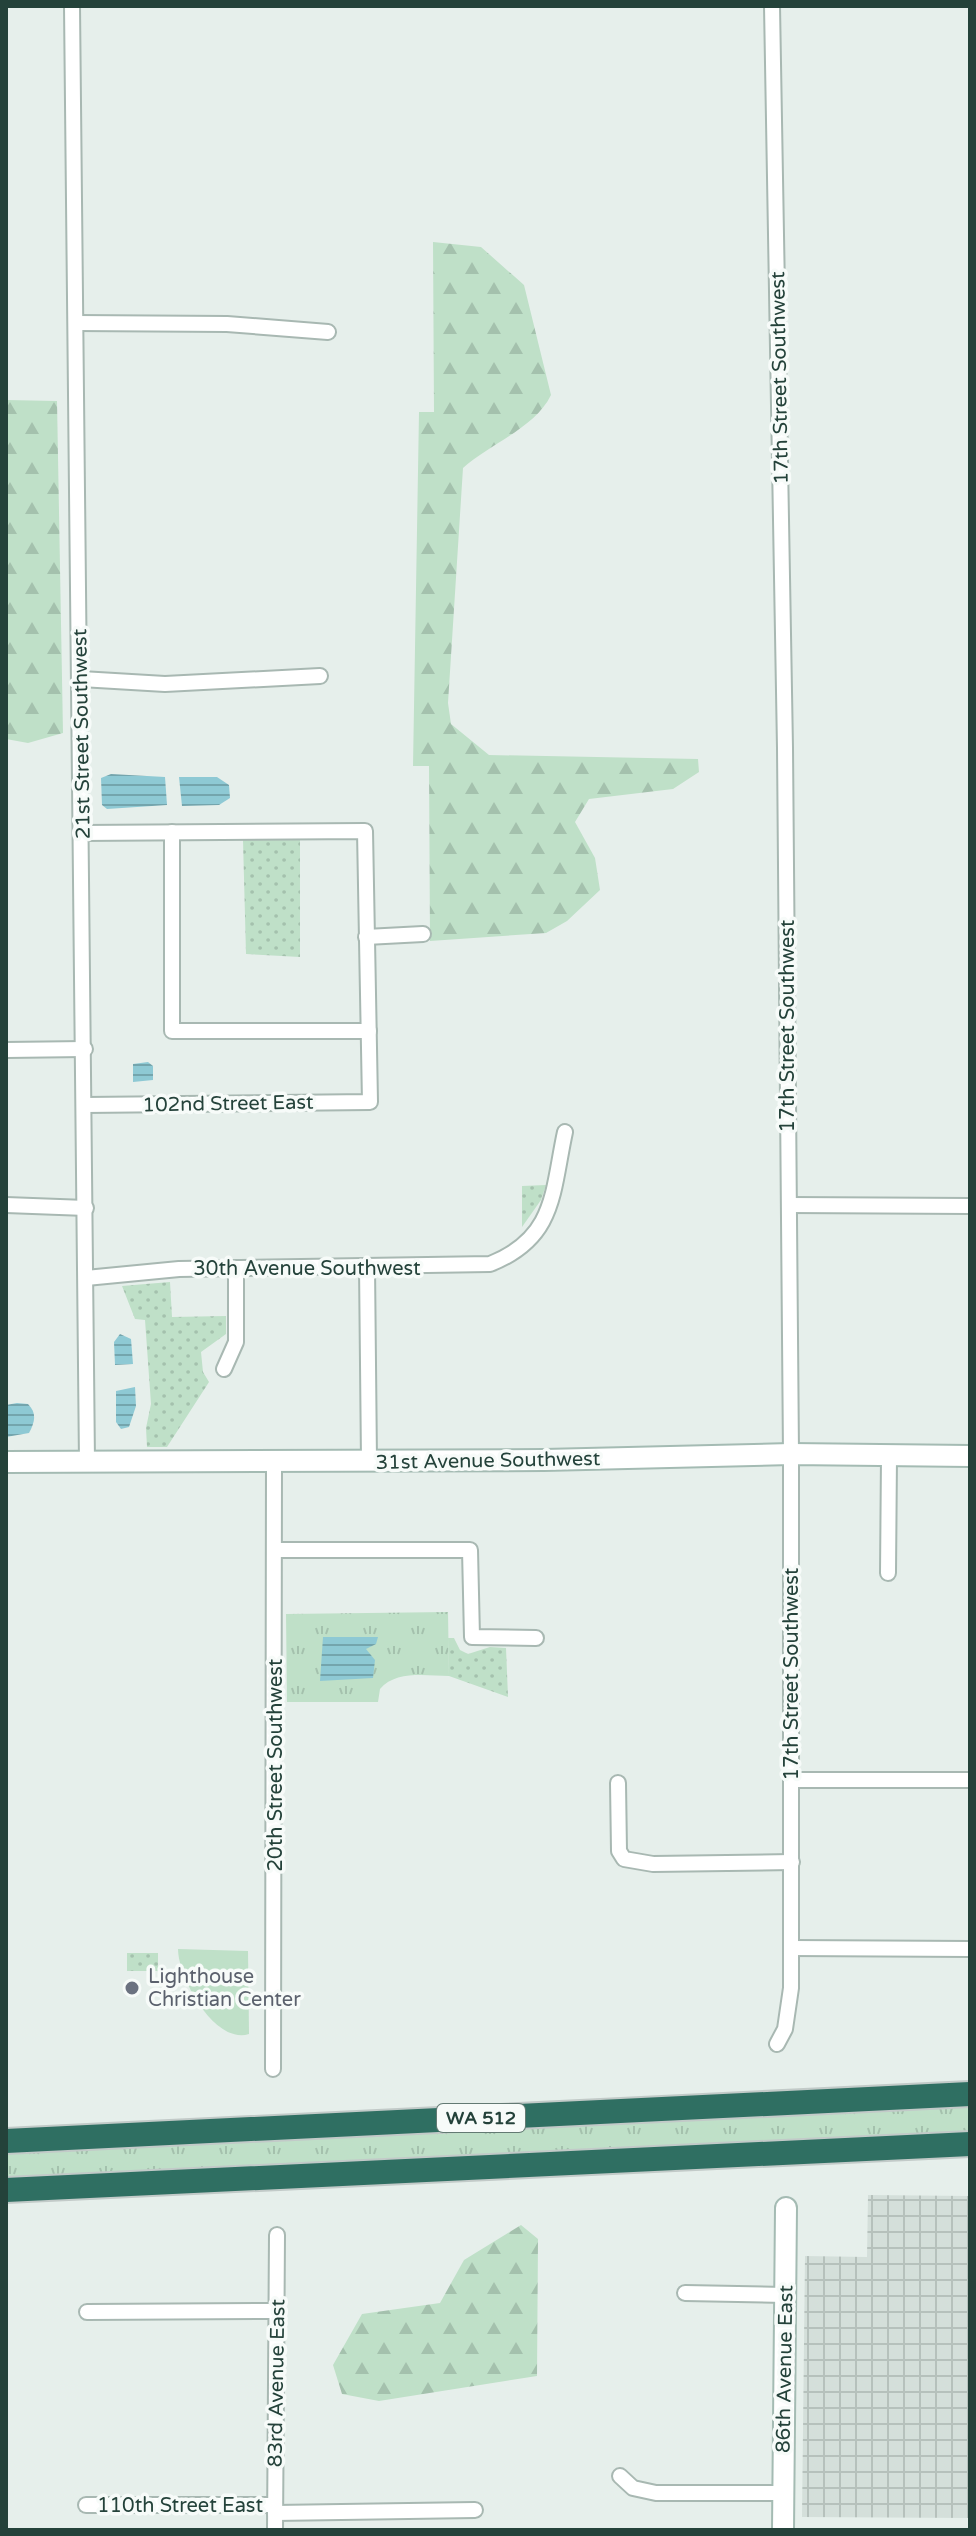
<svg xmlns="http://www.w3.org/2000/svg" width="976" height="2536" viewBox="0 0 976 2536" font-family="'Varela Round',sans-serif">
	<defs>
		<pattern id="industrial-grid" width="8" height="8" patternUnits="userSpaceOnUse" patternTransform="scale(2)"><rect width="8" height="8" fill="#d4dfda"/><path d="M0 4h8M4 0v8" fill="none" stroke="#b6c1bc"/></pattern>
		<pattern id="grass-tufts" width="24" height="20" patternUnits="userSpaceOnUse" patternTransform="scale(2)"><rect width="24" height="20" fill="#bfe0c8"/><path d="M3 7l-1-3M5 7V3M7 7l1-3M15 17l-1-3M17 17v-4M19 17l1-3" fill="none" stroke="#a4c1ad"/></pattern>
		<pattern id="forest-firs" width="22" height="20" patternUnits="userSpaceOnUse" patternTransform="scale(2)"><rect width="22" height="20" fill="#bfe0c8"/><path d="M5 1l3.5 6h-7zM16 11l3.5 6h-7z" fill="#a4c1ad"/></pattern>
		<pattern id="park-dots" width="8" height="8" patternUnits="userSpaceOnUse" patternTransform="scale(2)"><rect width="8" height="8" fill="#bfe0c8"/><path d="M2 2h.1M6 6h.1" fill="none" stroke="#a4c1ad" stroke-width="1.8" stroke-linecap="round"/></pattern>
		<pattern id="water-rules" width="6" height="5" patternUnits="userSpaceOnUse" patternTransform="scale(2)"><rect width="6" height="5" fill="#8ec9d4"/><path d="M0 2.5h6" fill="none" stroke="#74a5ad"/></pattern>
	</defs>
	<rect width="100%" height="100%" fill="#e6efeb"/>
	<polygon fill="url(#industrial-grid)" points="868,2195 970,2196 970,2518 802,2517 805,2256 867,2257"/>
	<g fill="url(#grass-tufts)">
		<path d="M448 1612 449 1676C427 1676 396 1670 380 1689L378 1702H287L286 1614Z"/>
		<polygon points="970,2107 970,2134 6,2179 6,2154"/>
	</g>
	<g fill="url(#forest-firs)">
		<path d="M433 242 481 247 524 285 551 395C535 428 491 443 463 468L448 703 451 724 489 755 698 759 699 772 673 789 589 799 575 822 595 858 600 890 567 921 546 933 430 941 429 766H413L419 412H434Z"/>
		<polygon points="6,400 57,401 63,733 28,743 6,739"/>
		<polygon points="521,2225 538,2239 537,2376 379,2401 342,2394 333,2365 362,2314 440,2303 464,2260"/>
	</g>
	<g fill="url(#park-dots)">
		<polygon points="243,840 300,840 300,957 246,954"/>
		<polygon points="546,1185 541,1200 522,1227 522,1186"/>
		<polygon points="170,1282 172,1317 226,1316 226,1334 201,1352 203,1372 209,1382 167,1447 147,1447 146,1428 151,1404 145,1320 135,1319 122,1286"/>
		<polygon points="448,1638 454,1638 460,1650 468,1654 490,1647 506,1648 508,1697 449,1676"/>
		<rect x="127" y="1953" width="31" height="18"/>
	</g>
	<path fill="#bfe0c8" d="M178 1949 248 1951 249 2034C214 2045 178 1977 178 1949Z"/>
	<g fill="url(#water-rules)">
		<polygon points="111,774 165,777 167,805 107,809 102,805 101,778"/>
		<polygon points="179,777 217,777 229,785 230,798 219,805 182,806"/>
		<polygon points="148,1062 153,1066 153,1080 133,1082 133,1064"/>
		<polygon points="120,1334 131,1339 133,1364 115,1365 114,1342"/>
		<polygon points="135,1387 136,1406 129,1427 121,1429 116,1422 116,1391"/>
		<path d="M17 1403 28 1404C37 1413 35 1422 29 1433L6 1437V1405Z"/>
		<polygon points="323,1637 378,1637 376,1644 366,1649 375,1660 373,1678 320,1681"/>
	</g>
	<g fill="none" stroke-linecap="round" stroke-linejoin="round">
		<g stroke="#a8b8b2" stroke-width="18">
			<g id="street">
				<polyline points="72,6 87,1462"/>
				<polyline points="772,6 785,748 791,1454 791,1988 785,2029 777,2044"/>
				<polyline points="76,323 227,324 328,332"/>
				<polyline points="81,679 165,684 320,676"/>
				<polyline points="172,832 172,1031 369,1031"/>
				<polyline points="82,833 365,831 370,1102 85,1105"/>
				<polyline points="366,937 423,934"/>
				<polyline points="6,1050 85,1049"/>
				<polyline points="6,1205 86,1208"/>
				<polyline points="789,1205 970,1206"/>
				<polyline points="367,1266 369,1461"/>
				<path d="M86 1278 179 1269 490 1264C556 1238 552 1192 565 1132"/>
				<polyline points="224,1369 236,1342 236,1268"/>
				<polyline points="274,1550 470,1550 472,1637 536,1638"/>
				<polyline points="888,1573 889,1457"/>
				<polyline points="791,1780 970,1780"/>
				<polyline points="618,1783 619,1851 624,1859 653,1864 792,1862"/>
				<polyline points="791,1948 970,1949"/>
				<polyline points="273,2069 274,1462"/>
				<polyline points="685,2293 784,2295"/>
				<polyline points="87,2312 276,2311"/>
				<polyline points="620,2476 633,2488 656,2493 783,2493"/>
				<polyline points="86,2505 275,2505"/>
				<polyline points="275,2513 475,2510"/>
				<polyline points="275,2530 277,2235"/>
			</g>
		</g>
		<g stroke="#a4bbb3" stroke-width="24">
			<g id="secondary">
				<polyline points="6,1462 544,1460 791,1454 970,1456"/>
				<polyline points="783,2530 786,2208"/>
			</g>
		</g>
		<g stroke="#c2cac8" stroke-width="28">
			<g id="highway">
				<polyline points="6,2141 970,2094"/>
				<polyline points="6,2190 970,2144"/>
			</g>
		</g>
		<use href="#street" stroke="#fff" stroke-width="14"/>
		<use href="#secondary" stroke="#fff" stroke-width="20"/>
		<use href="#highway" stroke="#2f6f62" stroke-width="24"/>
	</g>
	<circle fill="#6b7280" stroke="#f7fbf9" stroke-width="3" cx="132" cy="1988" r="8"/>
	<g text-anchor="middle" stroke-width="7" stroke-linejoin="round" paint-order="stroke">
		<rect fill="#f7fbf9" stroke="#637a73" stroke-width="2" x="437" y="2104" width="88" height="28" rx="6"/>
		<g font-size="18" font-weight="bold" fill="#24423a">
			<text x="481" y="2124">WA 512</text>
		</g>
		<g font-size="20" fill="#24423a" stroke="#f7fbf9">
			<text transform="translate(779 378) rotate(-91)" y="7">17th Street Southwest</text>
			<text transform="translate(81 734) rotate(-91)" y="7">21st Street Southwest</text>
			<text transform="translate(787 1026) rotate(-90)" y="7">17th Street Southwest</text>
			<text transform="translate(228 1103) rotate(-1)" y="7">102nd Street East</text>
			<text x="307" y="1275">30th Avenue Southwest</text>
			<text transform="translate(488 1460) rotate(-1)" y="7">31st Avenue Southwest</text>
			<text transform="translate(791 1674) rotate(-90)" y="7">17th Street Southwest</text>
			<text transform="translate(275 1765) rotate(-90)" y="7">20th Street Southwest</text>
			<text transform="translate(784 2369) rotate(-89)" y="7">86th Avenue East</text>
			<text transform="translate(276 2383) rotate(-89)" y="7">83rd Avenue East</text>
			<text x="180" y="2512">110th Street East</text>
		</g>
		<g font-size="20" fill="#5b616d" stroke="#f7fbf9" text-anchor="start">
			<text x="148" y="1983">Lighthouse<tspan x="148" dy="23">Christian Center</tspan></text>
		</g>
	</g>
	<rect width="976" height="2536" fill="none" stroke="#24423a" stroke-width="16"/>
</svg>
